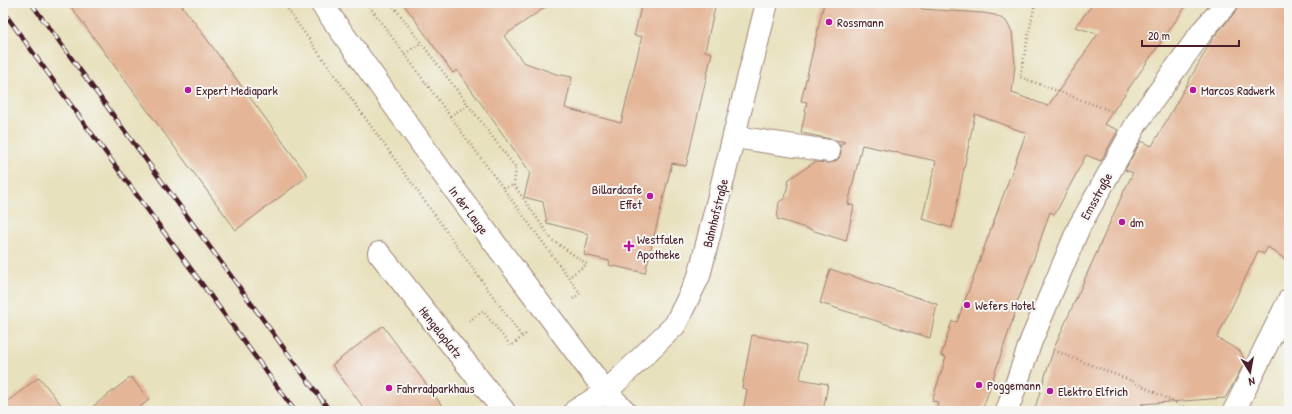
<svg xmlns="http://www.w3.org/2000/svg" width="1292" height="414" viewBox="0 0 1292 414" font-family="'Patrick Hand',sans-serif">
	<rect width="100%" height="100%" fill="#f6f6f2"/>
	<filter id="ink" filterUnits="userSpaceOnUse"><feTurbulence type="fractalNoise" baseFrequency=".025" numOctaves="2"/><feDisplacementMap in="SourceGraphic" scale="8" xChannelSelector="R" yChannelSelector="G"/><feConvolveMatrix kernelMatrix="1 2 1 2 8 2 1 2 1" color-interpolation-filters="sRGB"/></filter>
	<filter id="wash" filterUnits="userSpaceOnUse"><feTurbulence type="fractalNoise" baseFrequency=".012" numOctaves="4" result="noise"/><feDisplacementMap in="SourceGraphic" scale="16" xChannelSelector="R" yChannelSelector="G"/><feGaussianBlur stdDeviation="0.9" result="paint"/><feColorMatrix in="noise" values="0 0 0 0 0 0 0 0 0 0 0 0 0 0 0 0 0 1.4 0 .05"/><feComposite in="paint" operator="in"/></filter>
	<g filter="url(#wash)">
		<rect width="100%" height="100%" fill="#e8e1bd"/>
		<g id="blocks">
			<g fill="#e4b597">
				<polygon points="68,3 180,3 308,176 236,230"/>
				<polygon points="403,3 551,3 504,36 523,62 556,74 572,77 565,108 621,123 642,36 634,36 642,3 716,3 705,51 712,53 686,166 672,163 645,273 609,265 610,261 584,255 589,234 547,223 543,202 524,197 530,172 457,70 453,73"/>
				<polygon points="824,3 923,3 921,9 983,13 995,15 1006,21 1012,32 1015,65 1012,93 1048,106 1098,34 1075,27 1094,3 1188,3 1104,124 1118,130 1101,161 1086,155 1055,214 1050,212 1026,281 1014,309 1016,310 982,411 936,411 938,402 932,401 946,357 941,356 952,321 957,322 1026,133 975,114 952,228 922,219 936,161 862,145 848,204 854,206 846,241 777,219 779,202 785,198 789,179 815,162 827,163 834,162 839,158 841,153 840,145 845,142 801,133 807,102 801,101"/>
				<polygon points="1239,3 1289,3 1289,262 1268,247 1264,254 1258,251 1217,338 1240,351 1245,361 1231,388 1225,398 1141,404 1155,411 1034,411 1054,348 1124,191 1133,173 1125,170 1141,141 1152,146 1213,38 1236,11"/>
				<polygon points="830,269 937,304 930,338 820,303"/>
				<polygon points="383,326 446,411 366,411 332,365"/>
				<polygon points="752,335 806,346 800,379 828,384 823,411 743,411 747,389 742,388"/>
				<polygon points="39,377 66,411 3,411 3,405"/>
				<polygon points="131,377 149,400 135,411 87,411"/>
			</g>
		</g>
	</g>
	<g filter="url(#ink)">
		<use href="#blocks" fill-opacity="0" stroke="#998074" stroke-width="1"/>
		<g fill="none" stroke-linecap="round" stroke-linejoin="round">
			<g stroke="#998074" stroke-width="24">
				<g id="minor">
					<polyline points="321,3 446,178 606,392 625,411"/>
					<polyline points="735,137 829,151"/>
					<polyline points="379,253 504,411"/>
					<polyline points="575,411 606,392 675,325 699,276 767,3"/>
					<polyline points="1007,411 1031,341 1079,227 1138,121 1204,29 1227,3"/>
					<polyline points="1234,411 1289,300"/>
				</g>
			</g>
			<g stroke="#998074" stroke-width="2.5" stroke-dasharray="1 3" stroke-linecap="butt">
				<polyline points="283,3 522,337"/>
				<polyline points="367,3 580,293 573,299"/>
				<polyline points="391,3 516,168 514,185 552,240 587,264 569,277"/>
				<polyline points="1035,3 1020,77 1111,111"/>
				<polyline points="405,54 421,43"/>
				<polyline points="450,116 468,105"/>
				<polyline points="503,188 514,185"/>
				<polyline points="469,321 483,311 511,346 527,333"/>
				<polyline points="1058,352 1132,381 1192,411"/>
			</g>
			<use href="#minor" stroke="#fff" stroke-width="22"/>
			<g stroke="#4a1f2b" stroke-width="4.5">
				<g id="rail">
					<polyline points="31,3 330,411"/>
					<polyline points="3,11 84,123 295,411"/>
				</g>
			</g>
			<use href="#rail" stroke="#f6f6f2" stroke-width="3" stroke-dasharray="9" stroke-linecap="butt"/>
		</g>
	</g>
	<g fill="#b5179e" stroke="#f6f6f2" stroke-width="1.5">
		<circle cx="829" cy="22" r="4"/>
		<circle cx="188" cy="90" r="4"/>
		<circle cx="1193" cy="90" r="4"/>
		<circle cx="650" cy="196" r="4"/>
		<circle cx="1122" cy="222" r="4"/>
		<path d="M627 240h4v4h4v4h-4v4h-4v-4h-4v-4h4z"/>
		<circle cx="967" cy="305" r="4"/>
		<circle cx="979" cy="385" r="4"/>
		<circle cx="389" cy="388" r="4"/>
		<circle cx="1050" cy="391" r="4"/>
	</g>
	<g text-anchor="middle" stroke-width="4" stroke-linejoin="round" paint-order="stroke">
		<g font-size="13" fill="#4a1f2b" stroke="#f6f6f2" text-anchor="start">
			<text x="837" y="27">Rossmann</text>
			<text x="196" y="95">Expert Mediapark</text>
			<text x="1201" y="95">Marcos Radwerk</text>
			<text x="642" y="194" text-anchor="end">Billardcafe<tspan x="642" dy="15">Effet</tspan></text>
			<text x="1130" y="227">dm</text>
			<text x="637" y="244">Westfalen<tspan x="637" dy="15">Apotheke</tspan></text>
			<text x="975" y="310">Wefers Hotel</text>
			<text x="987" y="390">Poggemann</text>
			<text x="397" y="393">Fahrradparkhaus</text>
			<text x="1058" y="396">Elektro Elfrich</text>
		</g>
		<g font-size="13" fill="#4a1f2b" stroke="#f6f6f2">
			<text transform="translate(1096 196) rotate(-61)" y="5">Emsstraße</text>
			<text transform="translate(469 210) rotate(53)" y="5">In der Lauge</text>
			<text transform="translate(715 213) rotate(-76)" y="5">Bahnhofstraße</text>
			<text transform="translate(441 332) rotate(52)" y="5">Hengeloplatz</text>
		</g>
	</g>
	<rect width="1292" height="414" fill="none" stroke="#f6f6f2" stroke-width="16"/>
	<g transform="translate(1250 372) rotate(169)" stroke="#f6f6f2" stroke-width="3" paint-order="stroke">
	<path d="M0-3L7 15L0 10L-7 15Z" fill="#4a1f2b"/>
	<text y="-6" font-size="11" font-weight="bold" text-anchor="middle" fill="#4a1f2b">N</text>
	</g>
	<path d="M1142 40v6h97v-6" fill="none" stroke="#4a1f2b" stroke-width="2"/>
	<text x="1148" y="40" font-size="12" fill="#4a1f2b" stroke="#f6f6f2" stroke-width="3" paint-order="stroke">20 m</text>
</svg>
